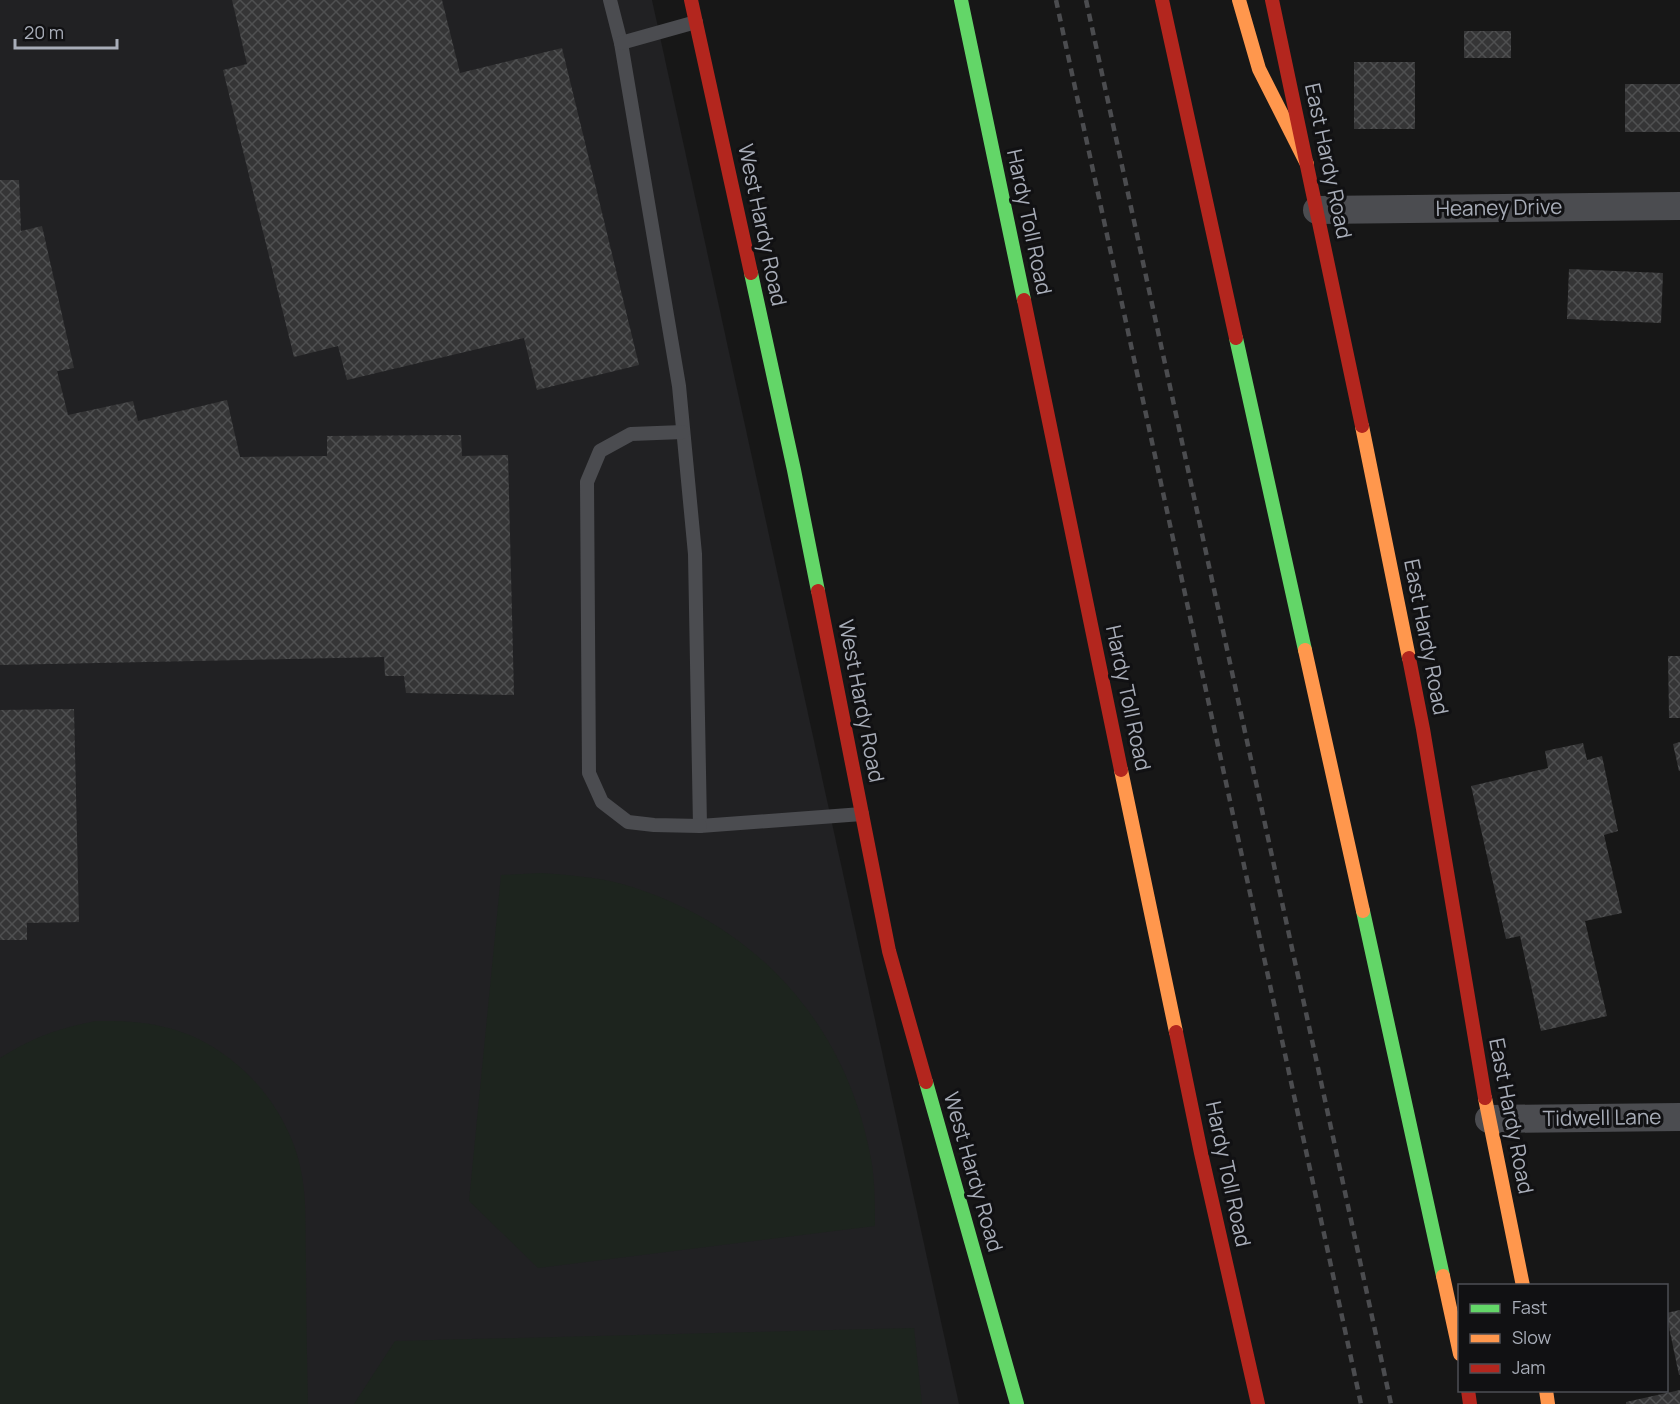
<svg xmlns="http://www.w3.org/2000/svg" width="1680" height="1404" viewBox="0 0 1680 1404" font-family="Manrope,sans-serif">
	<defs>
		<pattern id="building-cross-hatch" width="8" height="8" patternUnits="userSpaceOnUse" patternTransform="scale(1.5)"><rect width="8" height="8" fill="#353536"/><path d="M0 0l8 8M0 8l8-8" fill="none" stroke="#4f5051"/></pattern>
	</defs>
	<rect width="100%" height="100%" fill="#171717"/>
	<polygon fill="#212123" points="0,0 652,0 959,1404 0,1404"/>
	<g fill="#1d241e">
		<path d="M541 873C568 875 596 877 622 884 751 921 842 1018 869 1149 875 1174 875 1201 875 1226L538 1268 469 1201 501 875Z"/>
		<path d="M96 1021C119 1021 141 1021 164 1027 232 1042 291 1107 302 1176 307 1204 305 1234 306 1262 306 1310 307 1357 308 1404H0V1058C34 1037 56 1029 96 1021Z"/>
		<polygon points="914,1328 922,1404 354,1404 395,1341"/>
	</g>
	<g fill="url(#building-cross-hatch)">
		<polygon points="232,0 442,0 460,73 562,48 639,365 537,390 524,338 347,380 338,346 294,357 223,70 247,64"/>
		<rect x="1464" y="31" width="47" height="27"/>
		<rect x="1354" y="62" width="61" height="67"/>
		<rect x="1625" y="84" width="55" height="48"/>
		<polygon points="0,180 19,180 21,231 42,226 74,368 57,371 68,415 133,401 138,421 227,400 240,457 327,456 327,436 461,435 462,456 508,455 514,695 406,693 404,676 385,676 384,657 0,665"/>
		<polygon points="1569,269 1663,273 1661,323 1567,319"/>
		<polygon points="1668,656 1680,656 1680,718 1669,718"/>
		<polygon points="74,709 79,922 27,923 27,940 0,940 0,710"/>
		<polygon points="1680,742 1680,771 1679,771 1673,744"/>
		<polygon points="1583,743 1587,760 1602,756 1618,831 1604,835 1622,913 1585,921 1607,1016 1541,1031 1520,936 1506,939 1471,786 1548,768 1545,751"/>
		<polygon points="1680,1310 1680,1375 1679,1375 1666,1313"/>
		<polygon points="1680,1390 1680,1404 1626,1404 1626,1402"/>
	</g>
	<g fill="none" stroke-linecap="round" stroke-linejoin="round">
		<g stroke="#4b4c50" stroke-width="14">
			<polyline points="610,0 621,43 679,386 695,554 700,826 862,814"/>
			<polyline points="621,43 696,22"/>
			<polyline points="683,432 631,434 600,451 587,482 589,773 602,802 628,822 654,825 700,826"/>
		</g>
		<g stroke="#4b4c50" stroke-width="28">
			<polyline points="1317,210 1680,206"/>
			<polyline points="1489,1119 1680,1117"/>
		</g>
		<g stroke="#63d668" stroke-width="14">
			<polyline points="961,0 1024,300"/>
			<polyline points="751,273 794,470 818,591"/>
			<polyline points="1236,338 1305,650"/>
			<polyline points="1363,911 1443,1276"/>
			<polyline points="926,1082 1017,1404"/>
		</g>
		<g stroke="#ff974d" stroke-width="14">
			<polyline points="1239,0 1259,69 1307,164"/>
			<polyline points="1362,426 1409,658"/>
			<polyline points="1305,650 1363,911"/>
			<polyline points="1121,770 1176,1032"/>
			<polyline points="1485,1098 1523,1286"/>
			<polyline points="1443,1276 1460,1354"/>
			<polyline points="1546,1390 1548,1404"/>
		</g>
		<g stroke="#b3261e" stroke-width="14">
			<polyline points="691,0 751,273"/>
			<polyline points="1162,0 1236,338"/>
			<polyline points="1272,0 1362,426"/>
			<polyline points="1024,300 1121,770"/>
			<polyline points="818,591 889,951 926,1082"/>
			<polyline points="1409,658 1423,729 1485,1098"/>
			<polyline points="1176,1032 1201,1153 1258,1404"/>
			<polyline points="1468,1390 1470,1404"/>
		</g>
		<g stroke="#4b4c4f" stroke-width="4.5" stroke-dasharray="8 6" stroke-linecap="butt">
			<polyline points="1056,0 1361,1404"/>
			<polyline points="1086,0 1391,1404"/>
		</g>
	</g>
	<g text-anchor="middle" stroke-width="6" stroke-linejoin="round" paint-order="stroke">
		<g font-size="21" fill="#a8adb8" stroke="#111113">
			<text transform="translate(1328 161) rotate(78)" y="7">East Hardy Road</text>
			<text transform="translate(1499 208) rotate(-1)" y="7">Heaney Drive</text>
			<text transform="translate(1029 222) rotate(78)" y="7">Hardy Toll Road</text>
			<text transform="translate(762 225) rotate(78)" y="7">West Hardy Road</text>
			<text transform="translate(1426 637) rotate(79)" y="7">East Hardy Road</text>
			<text transform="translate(1128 698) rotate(78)" y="7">Hardy Toll Road</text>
			<text transform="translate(861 701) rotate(79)" y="7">West Hardy Road</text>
			<text transform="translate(1511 1116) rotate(79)" y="7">East Hardy Road</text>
			<text transform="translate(1602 1118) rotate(-1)" y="7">Tidwell Lane</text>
			<text transform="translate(973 1172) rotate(74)" y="7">West Hardy Road</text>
			<text transform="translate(1228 1174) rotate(78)" y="7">Hardy Toll Road</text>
		</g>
	</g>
	<rect x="1458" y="1284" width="210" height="108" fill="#111113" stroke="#4d4f55" stroke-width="1.5"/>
	<rect x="1470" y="1304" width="30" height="9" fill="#63d668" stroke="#4d4f55" stroke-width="1.5"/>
	<text x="1512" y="1314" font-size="18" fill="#a8adb8">Fast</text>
	<rect x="1470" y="1334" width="30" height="9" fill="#ff974d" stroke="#4d4f55" stroke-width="1.5"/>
	<text x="1512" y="1344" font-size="18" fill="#a8adb8">Slow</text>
	<rect x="1470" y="1364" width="30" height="9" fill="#b3261e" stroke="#4d4f55" stroke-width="1.5"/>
	<text x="1512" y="1374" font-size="18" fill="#a8adb8">Jam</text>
	<path d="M15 39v9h102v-9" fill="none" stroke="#a8adb8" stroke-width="3"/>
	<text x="24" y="39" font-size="18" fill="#a8adb8" stroke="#111113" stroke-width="4.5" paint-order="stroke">20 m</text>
</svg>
